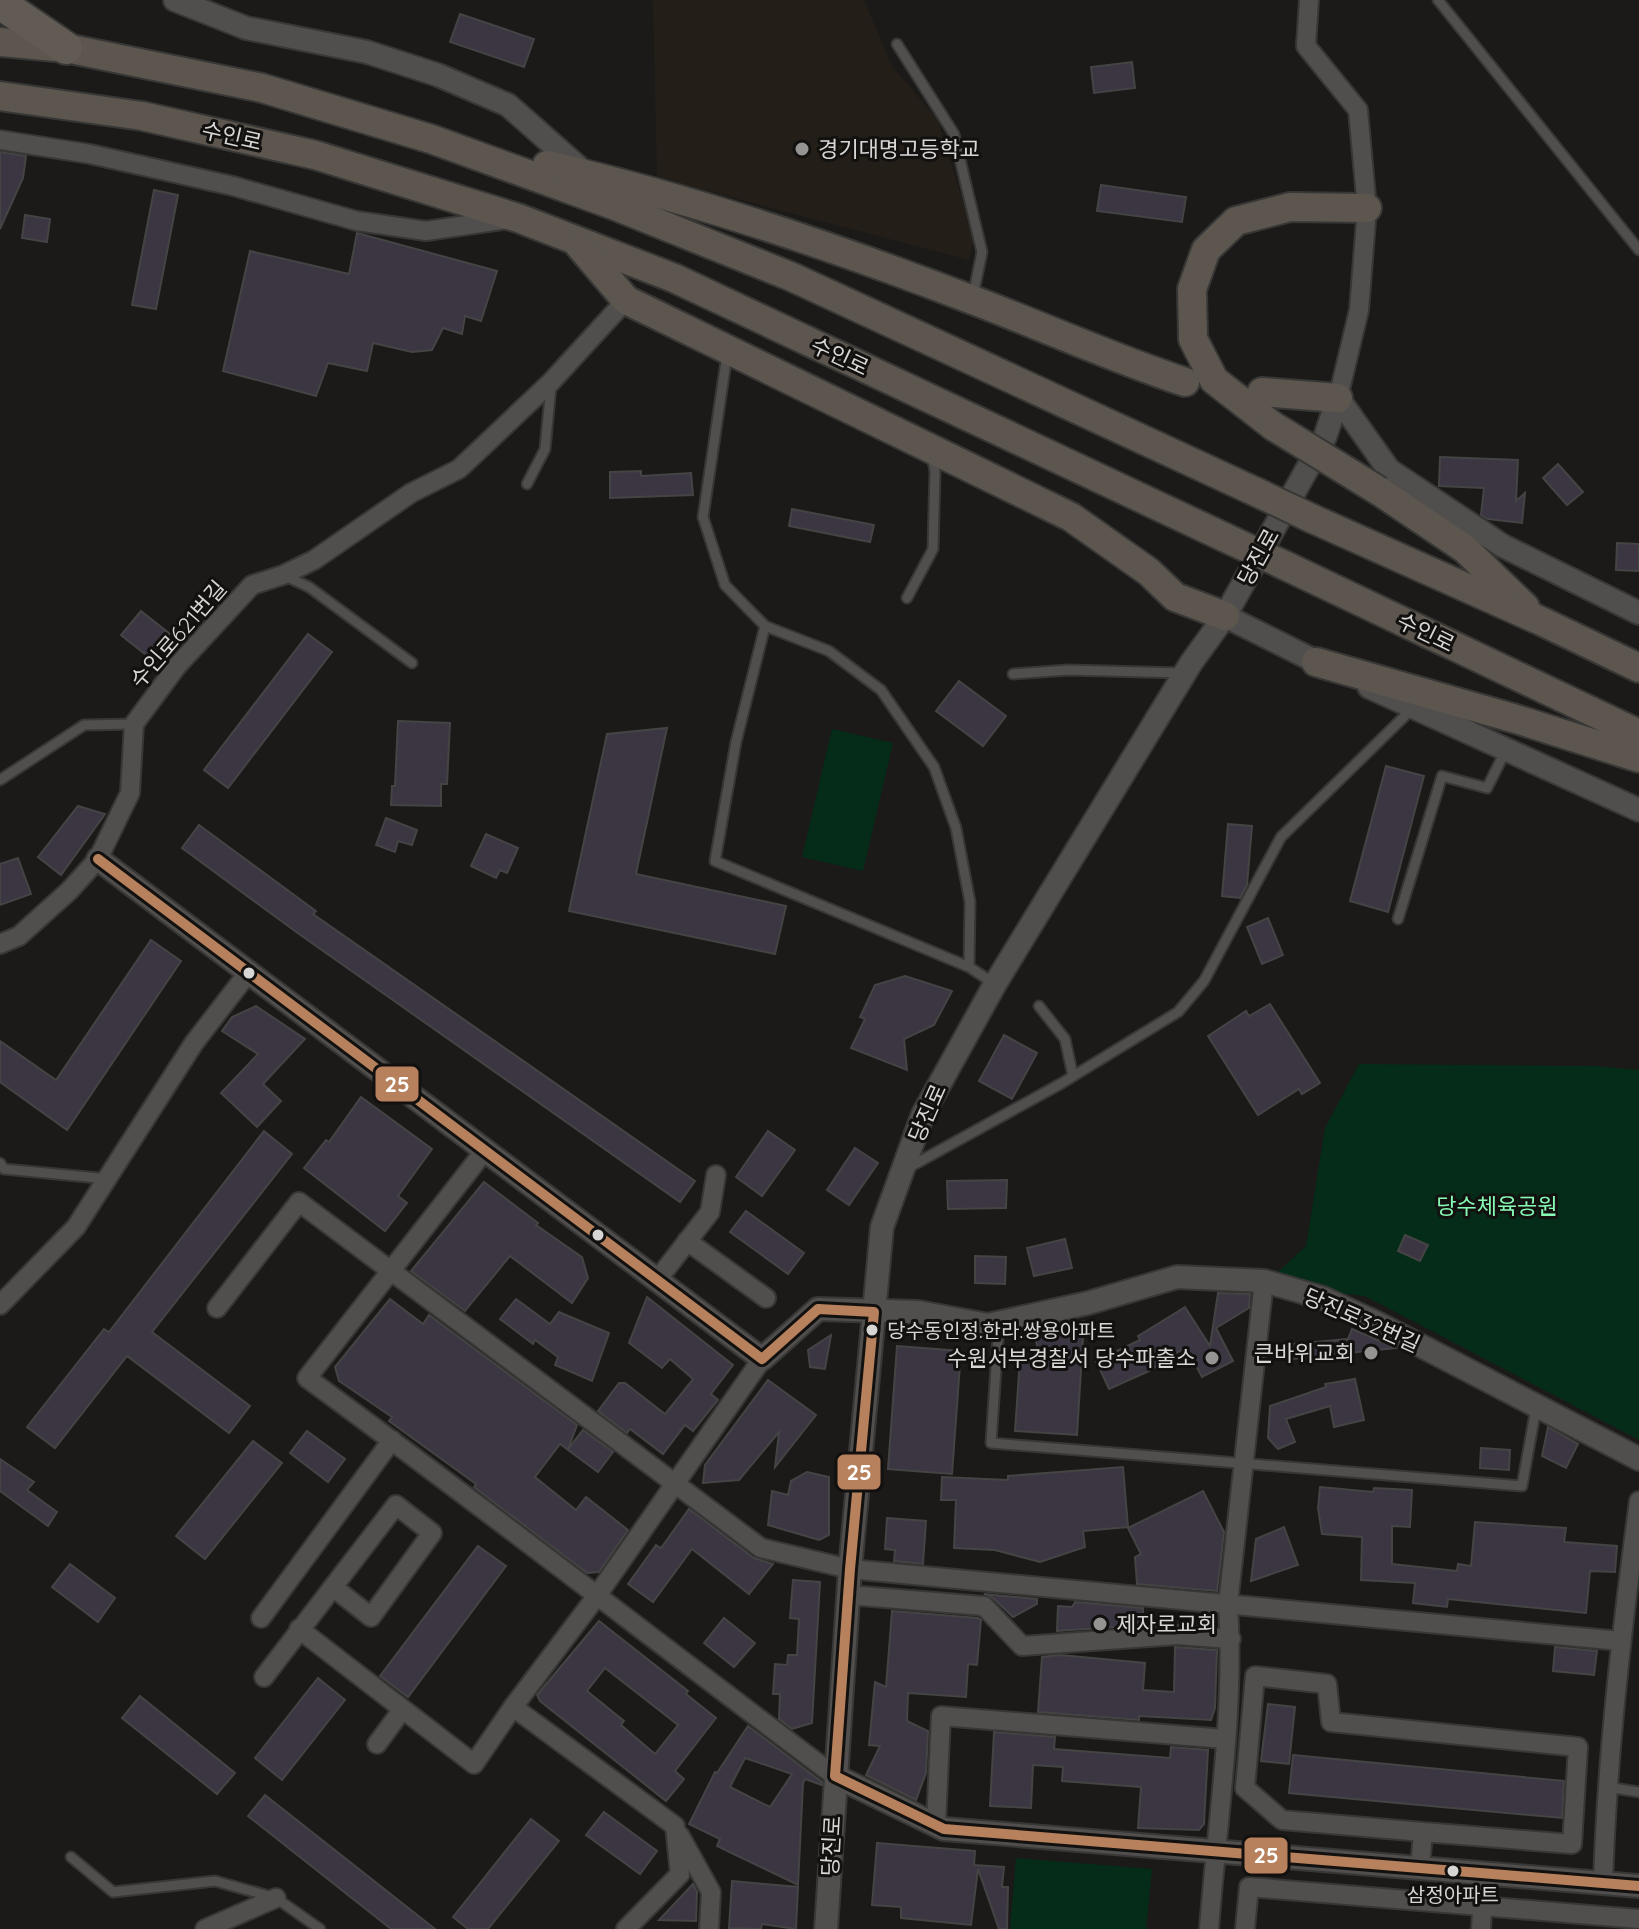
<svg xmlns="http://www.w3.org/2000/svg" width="1639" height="1929" viewBox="0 0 1639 1929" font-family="Quicksand,'Noto Sans KR',sans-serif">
	<rect width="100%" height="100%" fill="#1b1a19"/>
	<polygon fill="#231f18" points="653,0 864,0 892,66 938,120 974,238 969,260 657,178"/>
	<g fill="#042c18">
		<polygon points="832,729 893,743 863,871 802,857"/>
		<polygon points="1359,1064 1595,1066 1639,1070 1639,1440 1365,1296 1339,1293 1277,1273 1306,1246 1325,1128"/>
		<polygon points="1016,1858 1152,1869 1146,1929 1010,1929"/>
	</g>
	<g fill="#3c3643" stroke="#454444" stroke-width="2" fill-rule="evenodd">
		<polygon points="460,14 534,39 524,67 450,42"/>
		<polygon points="1132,62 1135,88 1094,93 1091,67"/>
		<polygon points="0,152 26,156 23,178 0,229"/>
		<polygon points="1101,185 1186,197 1182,222 1097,211"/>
		<polygon points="154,190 178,195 156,309 132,305"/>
		<polygon points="25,215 50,219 47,242 22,238"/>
		<polygon points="357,233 497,271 481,321 465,316 462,334 443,328 432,350 412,352 373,343 367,371 328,363 316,396 223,371 250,251 349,274"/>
		<polygon points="1440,457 1518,460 1516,501 1525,493 1522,523 1488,519 1481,515 1484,488 1439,486"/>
		<polygon points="1558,464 1583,492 1567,505 1543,478"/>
		<polygon points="641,471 641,476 691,473 693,495 610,498 610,472"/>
		<polygon points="792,509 874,525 870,542 789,526"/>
		<polygon points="1617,543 1639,544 1639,571 1616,570"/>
		<polygon points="141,611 170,634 150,658 121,635"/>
		<polygon points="308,634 332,652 228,788 204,770"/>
		<polygon points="959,681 1006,716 983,746 936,711"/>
		<polygon points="398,721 450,723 447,784 441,784 441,806 391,805 392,786 395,786"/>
		<polygon points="667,728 636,874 786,906 775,954 569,911 607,734"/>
		<polygon points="1386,766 1424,776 1388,912 1350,901"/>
		<polygon points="78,806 105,814 61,875 38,857"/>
		<polygon points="386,818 417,830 412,845 398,841 395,852 376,845"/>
		<polygon points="1228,824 1252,826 1247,885 1240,898 1222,896"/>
		<polygon points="199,825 316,911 313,914 695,1181 680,1202 299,934 182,848"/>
		<polygon points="486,834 518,848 507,873 500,870 496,878 471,866"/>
		<polygon points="18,858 31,894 0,905 0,864"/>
		<polygon points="1268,918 1283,955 1262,964 1247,927"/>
		<polygon points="151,940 181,961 67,1130 0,1082 0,1041 56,1080"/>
		<polygon points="905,976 952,991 934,1025 904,1039 907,1070 851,1048 865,1019 860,1017 875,985"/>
		<polygon points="1270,1004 1320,1083 1302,1094 1299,1089 1258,1115 1208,1036 1246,1011 1249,1016"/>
		<polygon points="256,1006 305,1039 263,1084 281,1101 257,1127 221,1093 258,1054 222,1031 232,1017"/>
		<polygon points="1004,1035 1037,1053 1012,1099 979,1081"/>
		<polygon points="361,1097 432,1149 398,1196 407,1203 385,1231 304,1168 326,1140 329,1142"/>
		<polygon points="264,1131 292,1154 152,1332 250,1406 229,1433 127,1356 55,1448 27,1427 104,1329 109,1332"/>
		<polygon points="768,1131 795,1150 762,1196 736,1177"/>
		<polygon points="855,1148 878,1163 849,1205 827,1190"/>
		<polygon points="1007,1180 1006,1208 948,1209 947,1181"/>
		<polygon points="484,1182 538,1223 536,1225 582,1257 588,1278 572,1303 510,1256 465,1311 411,1271"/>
		<polygon points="746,1211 804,1253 788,1274 730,1232"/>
		<polygon points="1405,1235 1428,1245 1420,1261 1398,1251"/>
		<polygon points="1065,1239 1072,1268 1034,1276 1027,1248"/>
		<polygon points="975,1256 1006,1257 1005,1284 975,1283"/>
		<polygon points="1218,1293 1250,1294 1249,1308 1216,1328 1233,1361 1202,1377 1186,1347 1149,1371 1109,1389 1096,1361 1140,1340 1138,1336 1185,1307 1210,1346"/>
		<polygon points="647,1297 733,1365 711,1394 718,1400 693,1431 685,1425 663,1454 630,1429 627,1433 598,1411 619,1383 625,1383 665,1414 693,1379 670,1359 662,1368 629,1343"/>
		<polygon points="390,1299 423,1324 429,1315 577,1425 568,1449 583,1430 613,1452 598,1472 560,1444 535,1477 576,1510 586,1497 628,1530 599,1572 587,1573 474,1487 476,1484 389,1421 392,1417 339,1381 335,1367"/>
		<polygon points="516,1299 550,1324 559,1312 609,1333 592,1381 555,1365 558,1357 535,1340 533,1344 500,1319"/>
		<polygon points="1084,1321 1077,1435 1015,1431 1020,1359 1041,1361 1034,1333"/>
		<polygon points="1352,1329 1396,1348 1284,1360 1283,1345 1348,1339"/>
		<polygon points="831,1335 825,1369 810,1367 808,1350"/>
		<polygon points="897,1346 961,1351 952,1474 888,1469"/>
		<polygon points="1355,1379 1364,1420 1334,1427 1330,1406 1286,1419 1295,1442 1278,1449 1268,1438 1270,1406 1326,1387 1325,1384"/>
		<polygon points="768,1380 816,1415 775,1467 779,1432 739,1480 703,1483 705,1465"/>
		<polygon points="1548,1427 1578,1444 1566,1468 1542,1456"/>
		<polygon points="307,1431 345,1459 328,1482 290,1453"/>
		<polygon points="253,1441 282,1463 205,1559 176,1536"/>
		<polygon points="1481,1448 1510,1450 1509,1470 1480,1468"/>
		<polygon points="0,1459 34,1482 27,1490 57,1512 48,1526 0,1491"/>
		<polygon points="1123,1467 1128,1527 1083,1531 1085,1547 1040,1562 995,1550 954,1548 956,1500 941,1500 942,1477 1008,1480 1008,1476"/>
		<polygon points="807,1472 829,1477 829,1535 819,1540 768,1525 772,1491 788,1495 791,1481"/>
		<polygon points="1320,1487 1373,1492 1374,1488 1412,1490 1410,1527 1392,1526 1392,1564 1457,1571 1458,1564 1471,1566 1475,1522 1566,1528 1564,1542 1617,1546 1615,1572 1590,1571 1586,1613 1448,1599 1447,1607 1413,1603 1415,1583 1361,1580 1362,1537 1322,1534 1318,1508"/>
		<polygon points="1203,1491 1224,1532 1217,1591 1137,1584 1135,1557 1141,1554 1128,1528"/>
		<polygon points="689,1509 754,1558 773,1564 749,1594 692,1549 653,1602 628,1584 656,1545 661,1548"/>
		<polygon points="887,1518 926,1521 923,1564 894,1561 895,1550 885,1549"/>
		<polygon points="1284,1527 1298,1565 1251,1581 1256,1539"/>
		<polygon points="478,1546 506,1566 408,1697 380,1676"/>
		<polygon points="70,1564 115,1598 98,1622 52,1587"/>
		<polygon points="793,1580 820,1582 812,1723 792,1729 779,1719 780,1694 773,1694 775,1664 787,1665 788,1655 797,1655 799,1619 790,1618"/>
		<polygon points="984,1594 1037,1599 1037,1604 1013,1617 993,1598"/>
		<polygon points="1075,1602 1143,1608 1143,1625 1057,1631 1058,1606 1072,1607"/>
		<polygon points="892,1611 978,1618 981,1620 977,1665 968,1664 966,1697 908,1693 907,1721 928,1731 926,1773 916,1800 866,1775 880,1746 869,1745 875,1682 886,1687"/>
		<polygon points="724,1618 755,1643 734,1667 704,1643"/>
		<path d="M599 1621 688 1691 686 1694 716 1718 675 1771 684 1779 666 1801 540 1701 537 1695ZM605 1668 678 1725 655 1754 621 1725 624 1721 587 1691Z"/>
		<polygon points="1175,1647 1217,1650 1215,1708 1211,1720 1139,1716 1139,1720 1038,1712 1042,1657 1060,1655 1145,1663 1143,1690 1174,1692"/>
		<polygon points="1555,1647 1597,1651 1594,1675 1553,1671"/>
		<polygon points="318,1678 345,1700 282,1780 255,1758"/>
		<polygon points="140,1696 235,1773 217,1794 122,1718"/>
		<polygon points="1268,1704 1295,1707 1289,1764 1261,1761"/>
		<path d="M748 1726 822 1782V1785L805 1779 803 1783 798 1885 717 1846 720 1839 689 1824 715 1772 717 1773ZM745 1758 792 1774 770 1807 730 1787Z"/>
		<polygon points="994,1732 1055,1737 1054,1749 1170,1758 1171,1747 1208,1750 1204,1824 1199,1830 1138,1828 1141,1787 1062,1781 1063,1767 1033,1765 1031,1808 990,1806"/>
		<polygon points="1293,1755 1564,1781 1562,1818 1289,1793"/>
		<polygon points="265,1795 435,1929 391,1929 248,1816"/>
		<polygon points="604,1812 657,1851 640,1874 586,1835"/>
		<polygon points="531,1819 559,1841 488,1929 468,1929 453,1917"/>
		<polygon points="877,1843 975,1851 974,1865 1004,1867 1002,1887 1008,1887 1007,1929 999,1929 978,1869 971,1925 901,1918 901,1907 872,1905"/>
		<polygon points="732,1881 798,1887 796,1929 762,1924 761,1929 729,1928"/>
		<polygon points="693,1884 697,1892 696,1921 659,1920"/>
	</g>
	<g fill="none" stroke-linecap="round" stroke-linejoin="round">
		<g stroke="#373736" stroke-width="13">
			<g id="service">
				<polyline points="1438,0 1639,250"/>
				<polyline points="897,44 954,134 982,252 973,296"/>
				<polyline points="727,355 703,517 725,585 765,626"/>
				<polyline points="527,484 545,449 551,386"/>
				<polyline points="283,575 309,587 412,663"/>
				<polyline points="907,598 933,549 935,471 932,456"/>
				<polyline points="1013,674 1068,670 1182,673"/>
				<polyline points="0,780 84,725 134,724"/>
				<polyline points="1398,919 1442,776 1487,788 1506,750"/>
				<polyline points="969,967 970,902 956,828 934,767 881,690 829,651 765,626 736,742 715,861 969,967 995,984"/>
				<polyline points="1039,1006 1065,1039 1073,1076"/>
				<polyline points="0,1163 4,1169 109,1179"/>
				<polyline points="906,1169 1062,1083 1178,1012 1204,981 1281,837 1412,709"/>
				<polyline points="999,1323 991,1443 1522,1486 1536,1408"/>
				<polyline points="1607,1787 1639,1792"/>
				<polyline points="71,1857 113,1892 215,1881 276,1898 320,1929"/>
			</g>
		</g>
		<g stroke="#373736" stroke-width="22">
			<g id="minor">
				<polyline points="1309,0 1306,46 1358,110 1367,208 1359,310 1338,398"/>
				<polyline points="0,140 90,154 233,186 357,221 426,231 508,219"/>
				<polyline points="0,944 19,936 69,891 98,859 130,793 134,724 177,666 252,585 283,575 314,560 411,493 459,469 551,382 626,300"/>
				<path d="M486 1149 307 1378C485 1508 659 1644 835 1776"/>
				<polyline points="687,1241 766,1298"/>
				<polyline points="658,1279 710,1212 716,1175"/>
				<polyline points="0,1305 76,1227 194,1043 248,973"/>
				<polyline points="217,1308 299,1202 761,1548 850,1569 1621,1641"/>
				<polygon points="396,1505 432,1533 371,1617 333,1587"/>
				<polyline points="848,1595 984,1606 1022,1646 1177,1635 1231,1639"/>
				<polyline points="261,1618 392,1440"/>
				<polyline points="299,1629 474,1764 513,1707 596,1597 762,1359"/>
				<polyline points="264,1677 333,1587"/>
				<polyline points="513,1707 675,1826 680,1874 626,1929"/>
				<polyline points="377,1744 402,1710"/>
				<polyline points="936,1823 941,1716 1225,1739"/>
				<polyline points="680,1836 711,1892 709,1929"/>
				<polyline points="1420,1868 1423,1832 1282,1820 1245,1788 1255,1676 1327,1684 1331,1722 1578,1747 1572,1844 1423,1832"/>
				<path d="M1603 1883C1607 1755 1622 1628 1639 1501"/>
				<polyline points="205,1929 276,1898"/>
				<path d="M1209 1929C1217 1822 1235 1712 1228 1604L1264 1281"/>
				<polyline points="1245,1929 1249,1887 1639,1919"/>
				<polyline points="1481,1929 1484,1873"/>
			</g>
		</g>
		<g stroke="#373736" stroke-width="26">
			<g id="tertiary">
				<polyline points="175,0 246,28 367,52 438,75 508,105 586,174"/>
				<polyline points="1338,398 1389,470 1503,546 1639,613"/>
				<polyline points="1225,616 1331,669"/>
				<polyline points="1369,687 1639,810"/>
				<polyline points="98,859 762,1359 818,1309 918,1312 988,1325 1088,1303 1177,1277 1264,1281 1323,1298 1377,1323 1639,1459"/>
				<polyline points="835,1776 944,1829 1639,1886"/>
				<polyline points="826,1929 850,1569 882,1227 923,1114 995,984 1191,663 1225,616 1325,437 1338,398"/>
			</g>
		</g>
		<g stroke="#373736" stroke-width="32">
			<g id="trunk">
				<polyline points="0,42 66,48 262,88 431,139 613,205 792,277 1256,492"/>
				<polyline points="0,96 142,116 315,155 518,218 674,278 1226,538"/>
				<path d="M547 165C691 198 832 246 970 299 1042 326 1112 358 1185 382"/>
				<polyline points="579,245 626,300 1071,517 1149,572 1175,597 1225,616"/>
				<polyline points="1262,392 1338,398"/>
				<polyline points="1273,426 1214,380 1193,339 1192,289 1206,250 1236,221 1290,207 1367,208"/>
				<polyline points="1379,491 1465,549 1525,607"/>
				<polyline points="1313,519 1541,621 1639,668"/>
				<polyline points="1284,565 1639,734"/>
				<polyline points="1316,662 1516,719 1639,758"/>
			</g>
		</g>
		<g stroke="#373736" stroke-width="36">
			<polyline id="motorway" points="0,3 66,48"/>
		</g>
		<use href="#service" stroke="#504f4e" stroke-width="9"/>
		<use href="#minor" stroke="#504f4e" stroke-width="18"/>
		<use href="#tertiary" stroke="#504f4e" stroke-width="22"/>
		<use href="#trunk" stroke="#5c564f" stroke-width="28"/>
		<use href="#motorway" stroke="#625b53" stroke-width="32"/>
		<g stroke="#373736" stroke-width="32" stroke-linecap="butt">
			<g id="trunk-bridge">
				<polyline points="1273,426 1379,491"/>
				<polyline points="1256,492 1313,519"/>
				<polyline points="1226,538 1284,565"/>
			</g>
		</g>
		<use href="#trunk-bridge" stroke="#5c564f" stroke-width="28"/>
		<g stroke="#13110f" stroke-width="16">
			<polyline id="bus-1" points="98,859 762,1359 818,1309 874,1312 850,1569 835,1776 944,1829 1639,1886"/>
		</g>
		<use href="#bus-1" stroke="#b6815c" stroke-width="10"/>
	</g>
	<g fill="#959493" stroke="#13110f" stroke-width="3">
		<circle cx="802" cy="149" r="8"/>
		<circle cx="1371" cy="1353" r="8"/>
		<circle cx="1212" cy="1358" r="8"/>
		<circle cx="1100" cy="1624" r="8"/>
	</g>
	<g fill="#d7d6d4" stroke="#13110f" stroke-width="3">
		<circle cx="249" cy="973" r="7"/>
		<circle cx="598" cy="1235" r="7"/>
		<circle cx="872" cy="1330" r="7"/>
		<circle cx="1453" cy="1871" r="7"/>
	</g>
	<g text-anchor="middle" stroke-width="6" stroke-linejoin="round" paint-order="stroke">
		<g font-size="20" fill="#d7d6d4" stroke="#13110f" text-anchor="start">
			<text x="887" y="1338">당수동인정.한라.쌍용아파트</text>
			<text x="1453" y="1902" text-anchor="middle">삼정아파트</text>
		</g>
		<g font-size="22" fill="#d7d6d4" stroke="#13110f">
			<text transform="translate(232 136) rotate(13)" y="8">수인로</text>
			<text transform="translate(840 356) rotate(25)" y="8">수인로</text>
			<text transform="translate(1258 557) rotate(-61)" y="8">당진로</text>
			<text transform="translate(1426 632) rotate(26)" y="8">수인로</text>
			<text transform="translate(178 634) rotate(-49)" y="8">수인로621번길</text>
			<text transform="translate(927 1113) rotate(-66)" y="8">당진로</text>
			<text transform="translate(1362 1320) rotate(24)" y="8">당진로32번길</text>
			<text transform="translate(831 1846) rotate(-87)" y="8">당진로</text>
		</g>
		<g font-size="22" fill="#d7d6d4" stroke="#13110f" text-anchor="start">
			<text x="818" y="157">경기대명고등학교</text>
			<text x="1355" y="1361" text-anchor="end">큰바위교회</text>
			<text x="1196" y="1366" text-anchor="end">수원서부경찰서 당수파출소</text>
			<text x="1116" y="1632">제자로교회</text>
		</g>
		<g font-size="22" fill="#87fbb6" stroke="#13110f">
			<text x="1497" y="1214">당수체육공원</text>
		</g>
	</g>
	<g stroke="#13110f" stroke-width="3">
		<rect x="374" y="1065" width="46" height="38" rx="8" fill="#b6815c"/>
		<rect x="836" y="1453" width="46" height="38" rx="8" fill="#b6815c"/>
		<rect x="1243" y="1836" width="46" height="39" rx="8" fill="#b6815c"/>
	</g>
	<g font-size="22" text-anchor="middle" font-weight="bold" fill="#fff">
		<text x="397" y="1092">25</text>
		<text x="859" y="1480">25</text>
		<text x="1266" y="1863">25</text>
	</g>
</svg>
